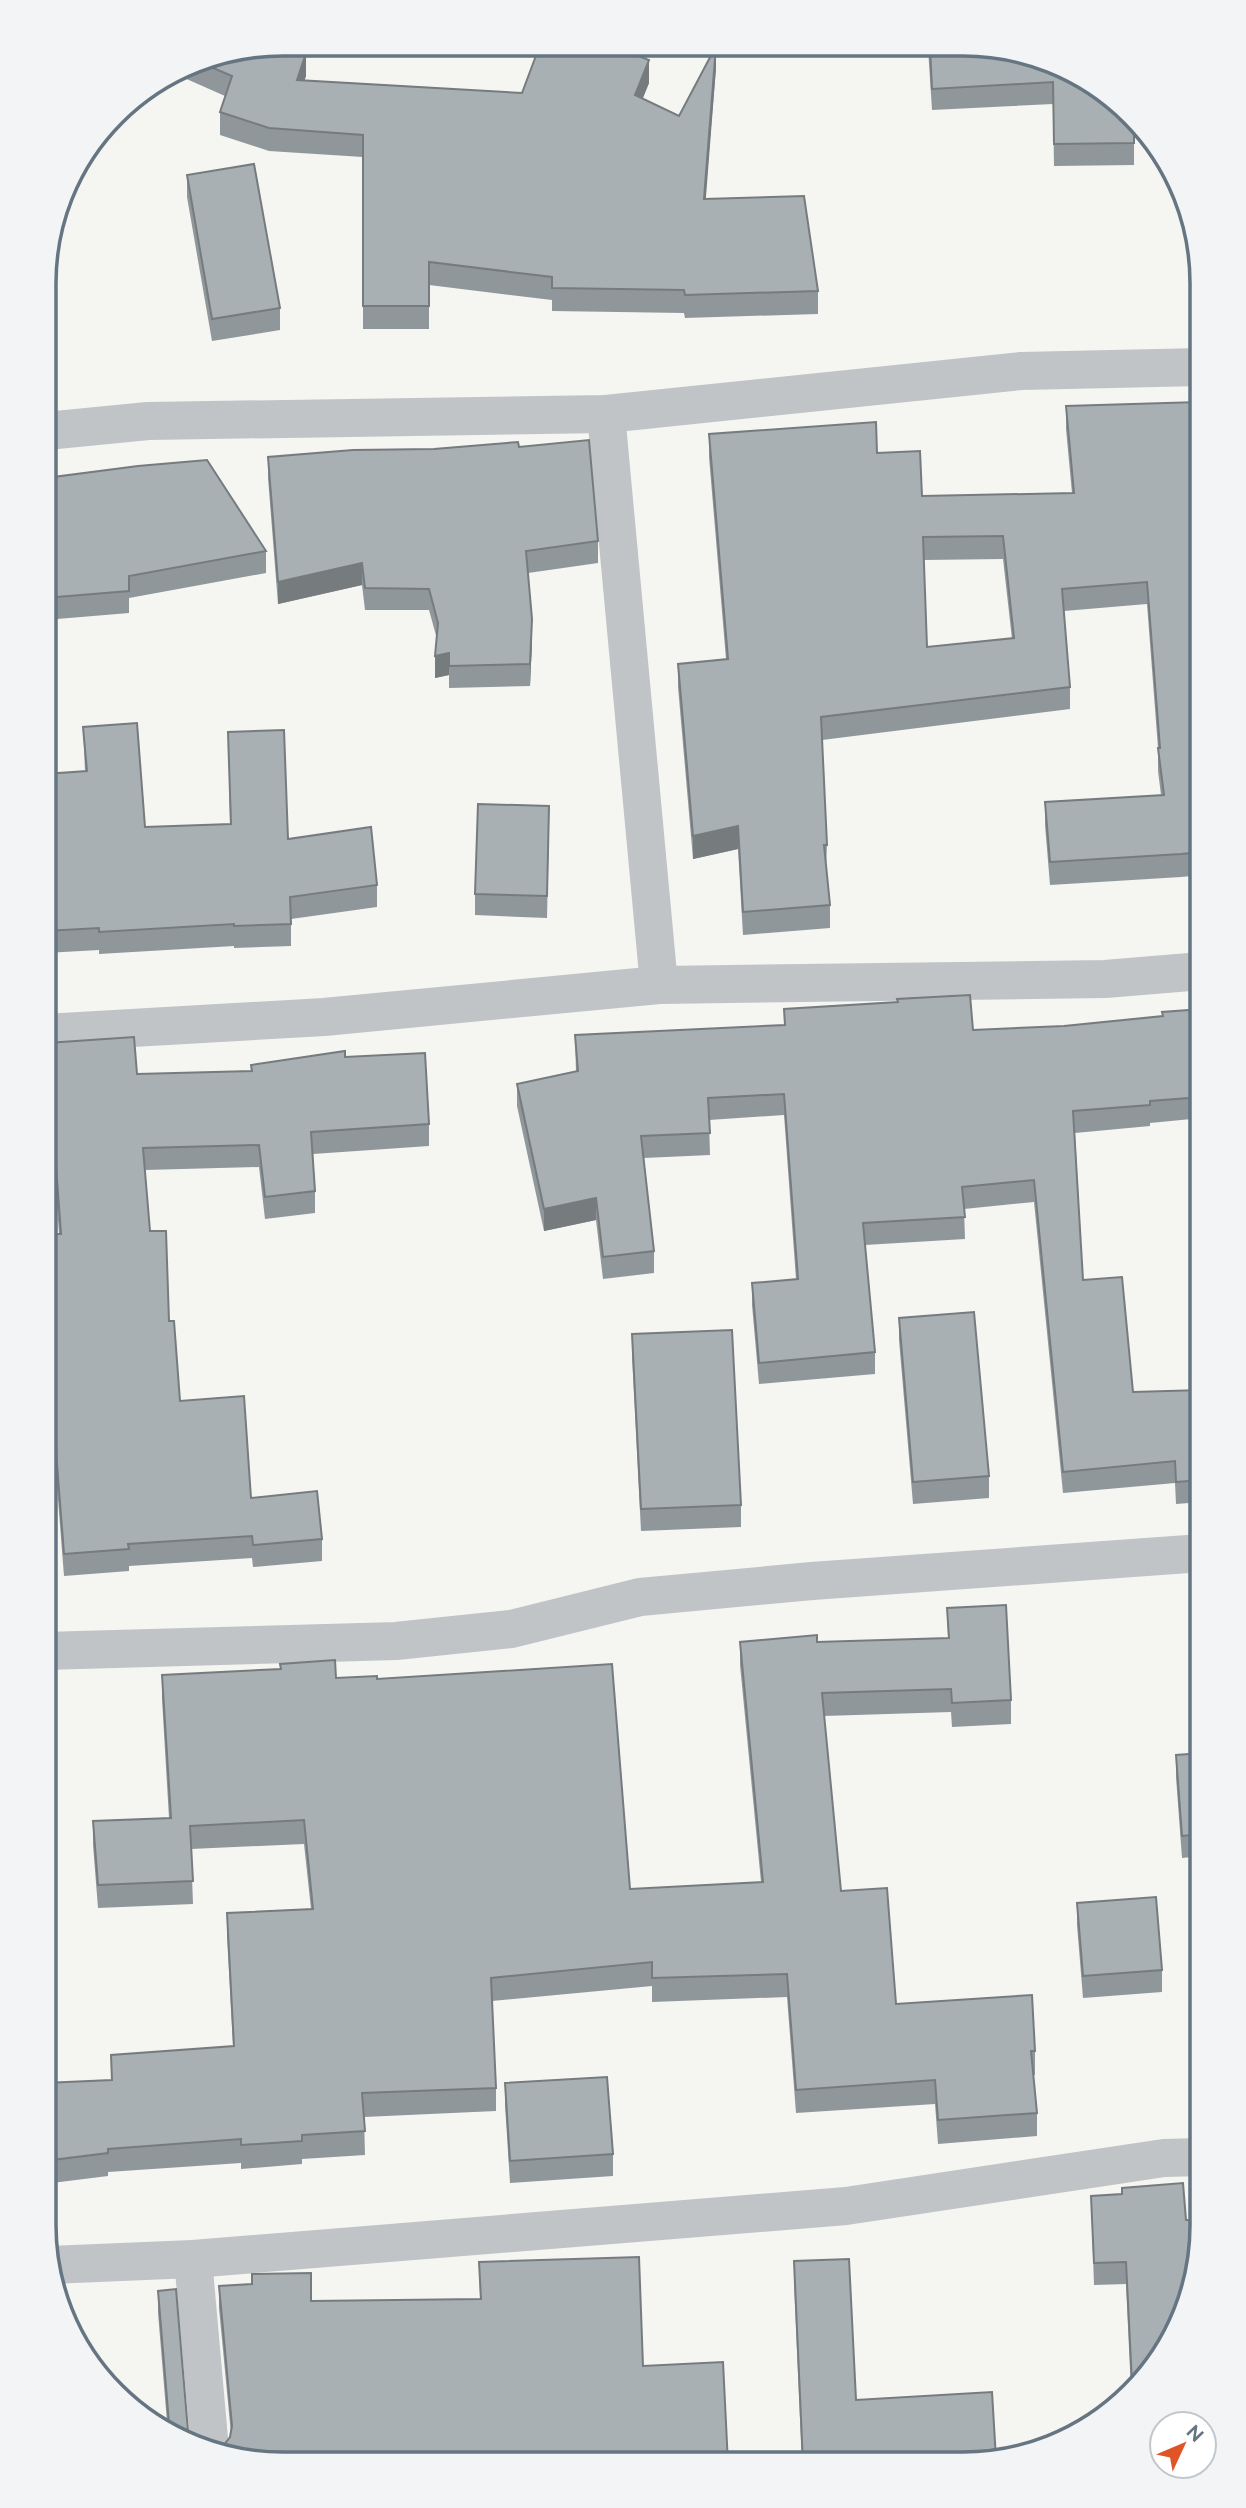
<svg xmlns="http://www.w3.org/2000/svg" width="1246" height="2508" viewBox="0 0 1246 2508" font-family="Raleway,sans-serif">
	<rect width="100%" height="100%" fill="#f5f5f2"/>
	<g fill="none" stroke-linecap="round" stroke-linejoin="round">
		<g stroke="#c0c4c7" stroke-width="38">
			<polyline points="606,414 659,985"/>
			<polyline points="46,431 148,421 606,414 1021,371 1202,367"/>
			<polyline points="45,1033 324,1017 659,985 1105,979 1202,971"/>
			<polyline points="44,1651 396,1641 511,1629 640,1597 812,1581 1202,1553"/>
			<polyline points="193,2259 210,2450"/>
			<polyline points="50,2265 193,2259 846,2206 1164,2158 1202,2157"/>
		</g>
	</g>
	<g fill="#90979b" fill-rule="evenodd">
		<polygon points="280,44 306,76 304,80 522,93 649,83 642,99 679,116 716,68 705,199 818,291 818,314 685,318 684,313 552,311 552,300 429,285 429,329 363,329 363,157 269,151 220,135 220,112 225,96 173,73 192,62"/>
		<polygon points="928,48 1009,48 1134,122 1134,165 1054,166 1053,104 932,110"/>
		<polygon points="187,175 280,308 280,330 212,341 187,197"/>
		<path d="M1066 406 1202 468V875L1181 877 1050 885 1045 825V802L1161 795 1158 771V748L1147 604 1064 611 1070 687V709L822 740 827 845 826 868 830 905V928L743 935 738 849 693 859 678 687V664L726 659 709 457V434L877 453 922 496 1072 493 1066 429ZM1003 559 1012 639 927 647 924 560Z"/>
		<polygon points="519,447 598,541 598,563 528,573 532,641 530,686 449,688 449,675 435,678 437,639 429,610 365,610 362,585 278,604 268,478 268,457"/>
		<polygon points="46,478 266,551 266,573 129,598 129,613 45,620"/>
		<polygon points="83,727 145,827 230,824 228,732 288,839 377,885 377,907 291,919 291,946 234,948 234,946 99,954 99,950 45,953 45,774 85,771"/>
		<polygon points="549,828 547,918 475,915 475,894"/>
		<polygon points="784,1009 973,1030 1064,1026 1162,1016 1202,1009 1202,1118 1150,1123 1150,1126 1075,1133 1083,1280 1133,1392 1202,1390 1202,1502 1176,1504 1175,1483 1063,1493 1034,1202 964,1209 965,1239 865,1245 875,1352 875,1374 759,1384 752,1305 752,1283 796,1279 784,1115 709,1120 710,1155 644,1158 654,1251 654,1273 603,1279 596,1220 544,1231 517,1106 517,1084 576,1072 575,1035 784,1025"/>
		<polygon points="47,1043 137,1074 251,1071 345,1057 429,1124 429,1146 313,1154 315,1191 315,1213 265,1219 259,1167 145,1170 150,1231 169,1321 180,1401 251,1498 322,1539 322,1561 253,1567 252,1558 129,1566 129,1571 64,1576 46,1345 46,1323 52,1322 50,1234 59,1234 47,1065"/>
		<polygon points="899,1318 989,1476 989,1498 913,1504 899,1340"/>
		<polygon points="632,1334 741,1505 741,1527 641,1531 632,1356"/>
		<polygon points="947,1608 1011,1700 1011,1724 952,1727 951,1712 824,1716 841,1891 896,2004 1035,2051 1035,2075 1033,2075 1037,2113 1037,2136 938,2144 935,2104 796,2113 787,1997 652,2002 652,1986 492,2001 496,2088 496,2111 364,2117 365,2155 302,2159 302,2164 241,2169 241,2163 108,2172 108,2176 44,2184 44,2083 111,2080 111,2055 233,2046 227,1936 227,1913 311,1909 304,1844 191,1849 193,1904 98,1908 93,1845 93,1821 169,1818 162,1699 162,1675 377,1679 630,1889 761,1882 740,1665 740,1642 817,1642 948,1638"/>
		<polygon points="1202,1753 1202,1856 1182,1858 1176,1777 1176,1755"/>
		<polygon points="44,1769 45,1809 44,1809"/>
		<polygon points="1077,1903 1162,1970 1162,1992 1083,1998 1077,1925"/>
		<polygon points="505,2083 613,2154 613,2176 510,2183 505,2105"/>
		<polygon points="1122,2194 1153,2371 1131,2391 1126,2284 1094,2285 1091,2196"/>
		<polygon points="794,2261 856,2400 963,2464 802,2464 794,2283"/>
		<polygon points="479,2262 643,2366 213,2450 223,2446 230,2437 231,2434 219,2308 219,2286 311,2301 480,2299"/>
		<polygon points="158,2291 188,2431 193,2441 177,2440 168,2434 158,2313"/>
	</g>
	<g fill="#767b7e">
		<polygon points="716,46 716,68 704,222 704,199"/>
		<polygon points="306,53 306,76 297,103 297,80"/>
		<polygon points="649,60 649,83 635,118 635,95"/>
		<polygon points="362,563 362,585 278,604 278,582"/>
		<polygon points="532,619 532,641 530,686 530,664"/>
		<polygon points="449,653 449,675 435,678 435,656"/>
		<polygon points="738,826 738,849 693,859 693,836"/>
		<polygon points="596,1198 596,1220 544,1231 544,1209"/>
	</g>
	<g fill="#a8b0b4" stroke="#767b7e" stroke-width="2" fill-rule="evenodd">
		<polygon points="280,44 306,53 297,80 522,93 540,45 612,46 649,60 635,95 679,116 716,46 704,199 804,196 818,291 685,295 684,290 552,288 552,277 429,262 429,306 363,306 363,135 269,128 220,112 232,76 197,61"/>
		<polygon points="930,48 1009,48 1121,103 1134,122 1134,143 1054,144 1053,82 932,89"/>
		<polygon points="254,164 280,308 212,319 187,175"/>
		<path d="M1199 402 1202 468V852L1181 854 1050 862 1045 802 1164 795 1158 748H1160L1147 582 1062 589 1070 687 821 717 827 845H824L830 905 743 912 738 826 693 836 678 664 728 659 709 434 876 422 877 453 920 451 922 496 1074 493 1066 406ZM1003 536 1014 638 927 647 923 537Z"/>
		<polygon points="589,440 598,541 526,551 532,619 530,664 449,666 449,653 435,656 438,623 429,589 365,588 362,563 278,582 268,457 353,450 434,449 518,442 519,447"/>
		<polygon points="207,460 266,551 129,576 129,591 45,598 46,478 138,466"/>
		<polygon points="137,723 145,827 231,824 228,732 284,730 288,839 371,827 377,885 290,897 291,924 234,926 234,924 99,932 99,928 45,931 45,774 87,771 83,727"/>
		<polygon points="478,804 549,806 547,896 475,894"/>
		<polygon points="970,995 973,1030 1064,1026 1163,1016 1162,1012 1202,1009 1202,1097 1150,1101 1150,1105 1073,1111 1083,1280 1122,1277 1133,1392 1202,1390 1202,1480 1176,1482 1175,1461 1063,1472 1034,1180 962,1187 965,1217 863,1223 875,1352 759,1363 752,1283 798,1279 784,1094 708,1098 710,1133 641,1136 654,1251 603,1257 596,1198 544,1209 517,1084 578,1071 575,1035 785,1025 784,1009 898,1002 897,999"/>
		<polygon points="134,1037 137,1074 252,1071 251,1065 345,1051 345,1057 425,1053 429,1124 311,1132 315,1191 265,1197 259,1145 143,1148 150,1231 166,1231 169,1321 174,1321 180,1401 244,1396 251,1498 317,1491 322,1539 253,1545 252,1536 128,1544 129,1549 64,1554 46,1323 53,1322 50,1234 61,1234 47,1043"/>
		<polygon points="974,1312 989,1476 913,1482 899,1318"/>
		<polygon points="732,1330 741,1505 641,1509 632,1334"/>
		<polygon points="1006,1605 1011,1700 952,1703 951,1689 822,1693 841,1891 887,1888 896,2004 1032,1995 1035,2051 1031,2051 1037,2113 938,2120 935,2080 796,2090 787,1974 652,1978 652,1962 491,1978 496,2088 362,2093 365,2131 302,2135 302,2141 241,2145 241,2139 108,2149 108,2153 44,2161 44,2083 112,2080 111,2055 234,2046 227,1913 313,1909 304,1820 190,1826 193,1881 98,1885 93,1821 171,1818 162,1675 281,1669 280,1664 335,1660 336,1678 377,1676 377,1679 612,1664 630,1889 763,1882 740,1642 817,1635 817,1642 949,1638 947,1608"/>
		<polygon points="1202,1753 1202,1834 1182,1836 1176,1755"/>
		<polygon points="1156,1897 1162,1970 1083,1976 1077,1903"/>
		<polygon points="607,2077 613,2154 510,2161 505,2083"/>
		<polygon points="1183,2183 1186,2220 1202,2220 1202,2241 1184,2316 1153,2371 1140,2383 1132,2383 1126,2262 1094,2263 1091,2196 1122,2194 1122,2188"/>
		<polygon points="639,2257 643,2366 723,2362 728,2464 251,2462 208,2449 213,2450 223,2446 230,2437 232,2426 219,2286 252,2284 252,2274 311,2273 311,2301 481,2299 479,2262"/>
		<polygon points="849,2259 856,2400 992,2392 996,2459 963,2464 803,2464 794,2261"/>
		<polygon points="176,2289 188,2431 193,2441 199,2446 177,2440 170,2435 158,2291"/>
	</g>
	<path d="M0 0H1246V2508H0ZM283 56H963A227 227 0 0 1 1190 283V2225A227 227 0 0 1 963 2452H283A227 227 0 0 1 56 2225V283A227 227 0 0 1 283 56Z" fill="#f3f4f5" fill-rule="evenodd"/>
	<path fill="none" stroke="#657582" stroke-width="3.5" d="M283 56H963A227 227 0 0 1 1190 283V2225A227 227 0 0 1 963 2452H283A227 227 0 0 1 56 2225V283A227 227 0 0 1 283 56Z"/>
	<g transform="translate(1183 2445) rotate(46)"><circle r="33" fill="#ffffff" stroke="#c1c8cd" stroke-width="2"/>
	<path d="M0-5L12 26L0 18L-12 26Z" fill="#e05527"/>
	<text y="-10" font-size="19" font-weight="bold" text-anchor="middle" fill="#657582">N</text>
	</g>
</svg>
